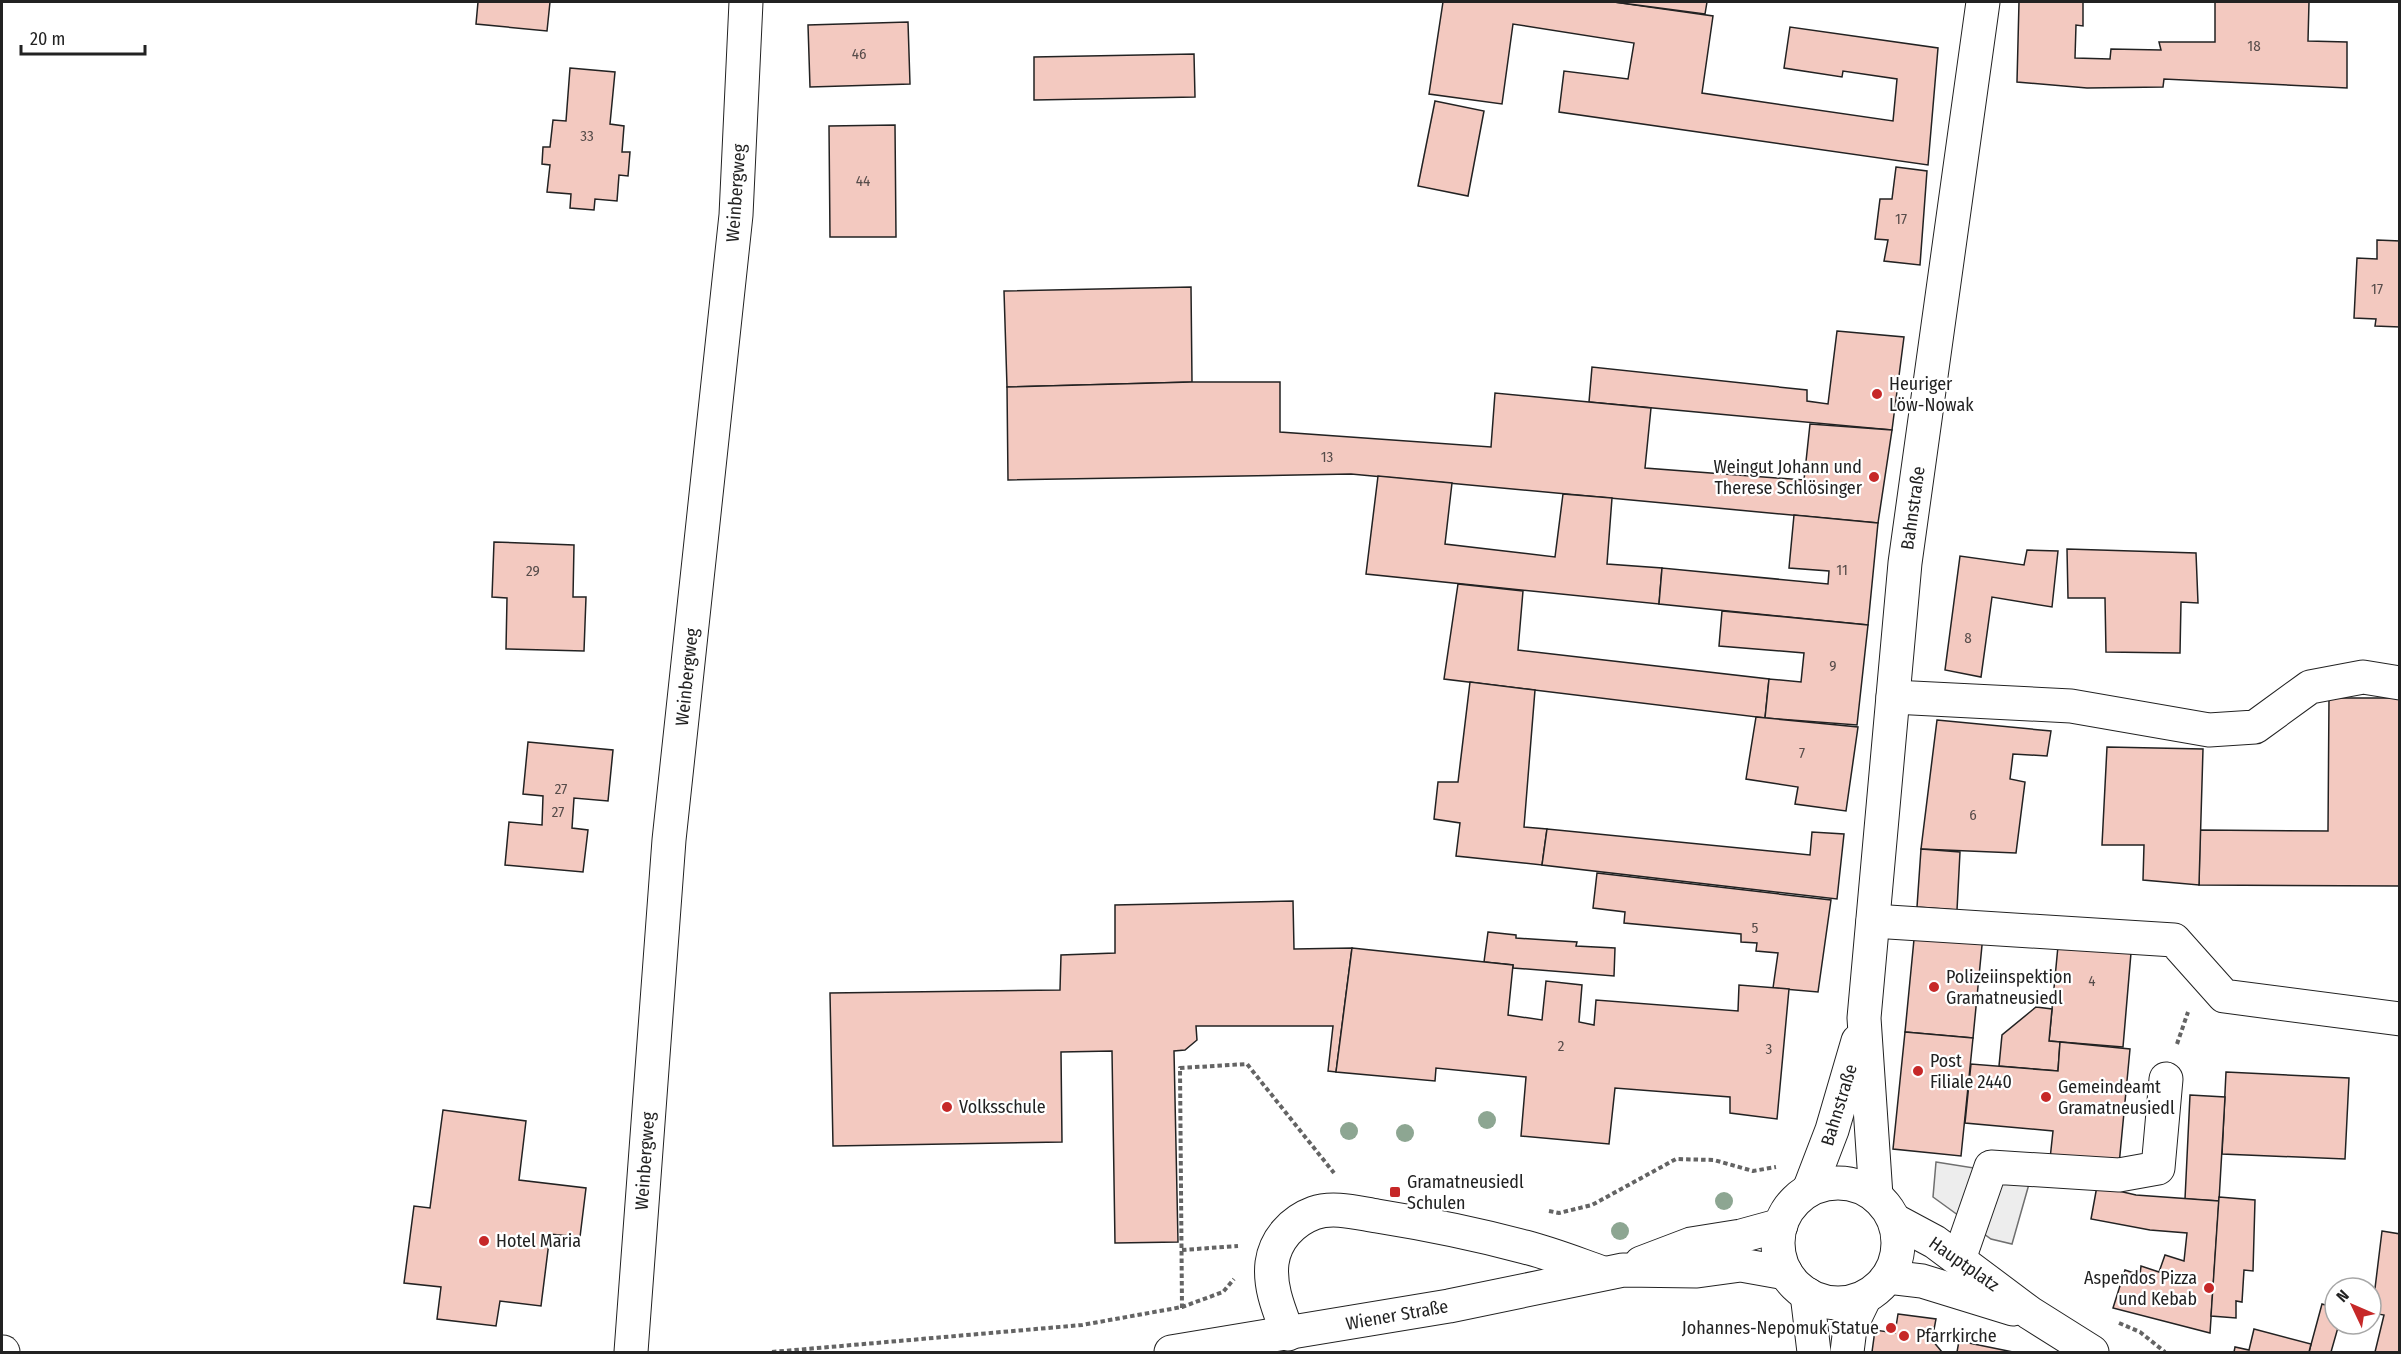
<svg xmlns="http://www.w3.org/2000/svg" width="2401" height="1354" viewBox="0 0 2401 1354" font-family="'Fira Sans Condensed',sans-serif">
	<rect width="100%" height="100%" fill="#fff"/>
	<polygon fill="#ededed" stroke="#6f6f6f" stroke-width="1.5" points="1936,1162 2031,1177 2012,1244 1991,1239 1933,1197"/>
	<g fill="#f3c9c0" stroke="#222" stroke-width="1.5">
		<polygon points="478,2 550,2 547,31 476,24"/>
		<polygon points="1443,2 1614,2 1713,16 1702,93 1893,121 1897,79 1843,71 1842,77 1784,68 1790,27 1938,48 1928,165 1559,112 1564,71 1628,79 1634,43 1513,24 1502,104 1429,94"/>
		<polygon points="1614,2 1707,2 1705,14"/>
		<polygon points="2019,2 2083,2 2083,26 2076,25 2075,58 2110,59 2111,49 2161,50 2159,42 2215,42 2215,2 2309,2 2308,41 2347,42 2347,88 2164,79 2163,87 2087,88 2017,82"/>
		<polygon points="908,22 910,84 810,87 808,25"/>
		<polygon points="1194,54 1195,97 1034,100 1034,57"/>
		<polygon points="570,68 615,72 610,124 624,126 622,152 630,152 628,176 619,175 617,201 595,199 594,210 570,208 571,194 547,192 550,165 542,164 543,147 550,147 553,120 566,121"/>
		<polygon points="1435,101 1484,111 1468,196 1418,186"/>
		<polygon points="895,125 896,237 830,237 829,126"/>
		<polygon points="1896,167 1927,171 1920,265 1884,261 1888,240 1875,239 1880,199 1892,199"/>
		<polygon points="2377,240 2400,241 2400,327 2375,326 2376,319 2354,318 2357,258 2377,259"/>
		<polygon points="1191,287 1192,382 1007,387 1004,291"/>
		<polygon points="1837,331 1904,337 1892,430 1589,402 1592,367 1807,390 1807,401 1828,404"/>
		<polygon points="1192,382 1280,382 1280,432 1491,447 1495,393 1651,408 1645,468 1804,480 1810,424 1892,430 1878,523 1351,474 1008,480 1007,387"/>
		<polygon points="1378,476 1452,483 1445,544 1555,557 1563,494 1612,498 1607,564 1662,568 1659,604 1366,574"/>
		<polygon points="1794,515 1878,523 1868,625 1659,604 1662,568 1828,584 1829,571 1789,568"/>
		<polygon points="494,542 574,545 573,597 586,597 584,651 506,649 507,598 492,597"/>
		<polygon points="2067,549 2196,553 2198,603 2181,602 2180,653 2106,652 2105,598 2068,598"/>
		<polygon points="2027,550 2058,551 2052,607 1992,597 1981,677 1945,670 1960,556 2024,565"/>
		<polygon points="1458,584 1523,591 1518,650 1769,679 1765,718 1444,679"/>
		<polygon points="1722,611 1868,625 1857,725 1765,718 1769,679 1801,682 1804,653 1719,646"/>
		<polygon points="1470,682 1535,690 1524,827 1547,829 1542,865 1456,856 1460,823 1434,819 1438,782 1458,782"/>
		<polygon points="2329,698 2400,698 2400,886 2199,885 2200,830 2328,831"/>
		<polygon points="1756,717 1858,727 1846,811 1795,804 1798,787 1746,779"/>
		<polygon points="1937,720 2051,731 2047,756 2013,754 2010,779 2025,782 2016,853 1921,849"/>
		<polygon points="528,742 613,750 608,801 574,798 572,828 588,830 583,872 505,865 509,822 542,825 543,796 523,794"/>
		<polygon points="2107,747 2203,749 2199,885 2143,880 2144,845 2102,845"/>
		<polygon points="1547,829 1810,855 1812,832 1844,834 1837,899 1542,865"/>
		<polygon points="1921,849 1960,852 1957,910 1917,907"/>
		<polygon points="1597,873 1831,900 1818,992 1773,988 1778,953 1756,951 1757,943 1741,942 1741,934 1624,923 1625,912 1593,908"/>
		<polygon points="1293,901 1294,949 1352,948 1336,1072 1328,1071 1333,1026 1196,1026 1197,1040 1185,1050 1174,1051 1178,1242 1115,1243 1112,1051 1061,1052 1062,1142 833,1146 830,993 1060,990 1061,955 1115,953 1115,905"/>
		<polygon points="1915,929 1983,935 1973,1038 1905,1032"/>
		<polygon points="1488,932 1516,935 1516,938 1577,942 1576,946 1615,948 1614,976 1513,968 1513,965 1484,962"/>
		<polygon points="2058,946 2131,953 2123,1047 2049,1041"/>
		<polygon points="1352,948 1513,965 1508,1015 1542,1020 1546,981 1582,985 1579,1022 1594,1025 1596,1000 1738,1011 1739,985 1789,989 1777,1119 1730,1113 1730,1097 1615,1088 1609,1144 1521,1136 1526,1077 1436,1068 1435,1081 1336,1072"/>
		<polygon points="2036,1007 2052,1009 2049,1041 2060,1042 2058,1071 1999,1066 2002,1035"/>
		<polygon points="1905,1032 1973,1038 1961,1156 1893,1149"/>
		<polygon points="2060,1042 2130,1049 2119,1165 2050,1159 2053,1131 1965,1123 1971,1064 2058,1071"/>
		<polygon points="2226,1072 2349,1078 2345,1159 2222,1154"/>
		<polygon points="2190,1095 2225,1097 2219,1201 2185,1199"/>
		<polygon points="443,1110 526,1121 519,1180 586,1188 580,1237 550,1234 541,1306 500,1301 496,1326 437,1319 441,1287 404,1283 414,1206 430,1208"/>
		<polygon points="2097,1186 2136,1195 2219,1201 2210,1333 2113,1308 2125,1270 2140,1275 2141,1266 2159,1272 2165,1255 2184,1261 2187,1233 2150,1230 2091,1219"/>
		<polygon points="2219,1197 2255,1200 2253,1271 2244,1270 2242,1302 2236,1301 2236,1318 2211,1316"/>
		<polygon points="2382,1231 2400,1234 2400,1352 2375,1352 2384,1315 2372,1313"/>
		<polygon points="2322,1304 2335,1308 2335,1324 2339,1324 2331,1352 2309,1352"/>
		<polygon points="1898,1314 1936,1319 1932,1340 1942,1352 1872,1352 1875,1330 1895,1333"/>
		<polygon points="2254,1329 2311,1344 2309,1352 2234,1352 2235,1347 2249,1350"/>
		<polygon points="1959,1341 2013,1352 1957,1352"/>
	</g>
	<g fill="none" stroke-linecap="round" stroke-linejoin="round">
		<g stroke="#222" stroke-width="35">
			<g id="minor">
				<polyline points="1893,697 2071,706 2209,730 2255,727 2310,687 2363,677 2400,683"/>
				<polyline points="1873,921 2174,940 2224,996 2400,1019"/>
				<polyline points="1959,1259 1991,1167 2119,1175 2158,1168 2166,1079"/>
				<path d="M1288 1334C1280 1312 1269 1288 1272 1263 1275 1240 1292 1221 1314 1213 1333 1206 1358 1213 1377 1216 1427 1224 1476 1234 1525 1247 1552 1254 1577 1264 1603 1273"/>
				<polyline points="631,1352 669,840 736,215 746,2"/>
			</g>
		</g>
		<g stroke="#222" stroke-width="35">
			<g id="major">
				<circle cx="1838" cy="1243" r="60"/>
				<polyline points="1809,1190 1832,1130 1858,1041"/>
				<polyline points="1876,1196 1864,1018 1905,563 1983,2"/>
				<polyline points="1894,1220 1935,1242 2030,1313 2092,1352"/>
				<polyline points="1641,1263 1691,1244 1741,1236 1781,1225"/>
				<polyline points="1888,1277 1922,1281 2013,1309"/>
				<polyline points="1807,1294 1814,1352"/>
				<polyline points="2,1352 3,1352"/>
				<polyline points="1171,1352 1449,1306 1623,1270 1697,1271 1741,1265 1786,1273"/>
				<polyline points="1847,1352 1850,1328 1865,1297"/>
			</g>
		</g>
		<g stroke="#646464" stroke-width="4" stroke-dasharray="4.5 3" stroke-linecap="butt">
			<polyline points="2177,1044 2188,1012"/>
			<polyline points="1549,1211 1559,1213 1592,1205 1676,1159 1714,1160 1753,1171 1776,1167"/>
			<polyline points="1182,1250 1238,1246"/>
			<polyline points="1182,1308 1180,1068 1247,1064 1334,1173"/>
			<polyline points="2119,1323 2140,1332 2165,1352"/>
			<polyline points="772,1352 1082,1325 1182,1307 1223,1292 1234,1279"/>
		</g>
		<use href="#minor" stroke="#fff" stroke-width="33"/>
		<use href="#major" stroke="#fff" stroke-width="33"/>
	</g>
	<g fill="#8da692">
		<circle cx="1487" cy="1120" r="9"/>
		<circle cx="1349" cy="1131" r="9"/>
		<circle cx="1405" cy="1133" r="9"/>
		<circle cx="1724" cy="1201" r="9"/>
		<circle cx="1620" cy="1231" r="9"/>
	</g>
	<g fill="#c62828" stroke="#fff" stroke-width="2">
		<circle cx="1877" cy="394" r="6"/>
		<circle cx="1874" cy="477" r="6"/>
		<circle cx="1934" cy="987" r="6"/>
		<circle cx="1918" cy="1071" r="6"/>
		<circle cx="2046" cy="1097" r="6"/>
		<circle cx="947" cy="1107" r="6"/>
		<rect x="1389" y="1186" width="12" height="12" rx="3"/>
		<circle cx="484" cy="1241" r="6"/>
		<circle cx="2209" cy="1288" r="6"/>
		<circle cx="1891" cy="1328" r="6"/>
		<circle cx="1904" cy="1336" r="6"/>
	</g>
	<g text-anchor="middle" stroke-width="4.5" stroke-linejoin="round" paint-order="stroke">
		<g font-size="15" fill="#564c4a">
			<text x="2254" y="51">18</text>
			<text x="859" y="59">46</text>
			<text x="587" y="141">33</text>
			<text x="863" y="186">44</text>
			<text x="1901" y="224">17</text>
			<text x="2377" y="294">17</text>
			<text x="1327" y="462">13</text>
			<text x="1842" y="575">11</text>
			<text x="533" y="576">29</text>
			<text x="1968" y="643">8</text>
			<text x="1833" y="671">9</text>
			<text x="1802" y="758">7</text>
			<text x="561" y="794">27</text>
			<text x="558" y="817">27</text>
			<text x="1973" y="820">6</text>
			<text x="1755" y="933">5</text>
			<text x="2092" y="986">4</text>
			<text x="1561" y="1051">2</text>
			<text x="1769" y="1054">3</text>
		</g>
		<g font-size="18" fill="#222" stroke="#fff">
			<text transform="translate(736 193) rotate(-86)" y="6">Weinbergweg</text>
			<text transform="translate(1913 508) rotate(-82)" y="6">Bahnstraße</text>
			<text transform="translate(687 677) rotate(-84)" y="6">Weinbergweg</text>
			<text transform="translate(1839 1105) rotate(-73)" y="6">Bahnstraße</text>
			<text transform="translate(645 1161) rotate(-86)" y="6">Weinbergweg</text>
			<text transform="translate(1964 1264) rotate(35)" y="6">Hauptplatz</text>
			<text transform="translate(1397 1315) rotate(-10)" y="6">Wiener Straße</text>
		</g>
		<g font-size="18" fill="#222" stroke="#fff" text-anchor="start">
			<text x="1889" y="390">Heuriger<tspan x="1889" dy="21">Löw-Nowak</tspan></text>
			<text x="1862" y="473" text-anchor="end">Weingut Johann und<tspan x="1862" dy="21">Therese Schlösinger</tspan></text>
			<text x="1946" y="983">Polizeiinspektion<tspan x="1946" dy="21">Gramatneusiedl</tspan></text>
			<text x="1930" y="1067">Post<tspan x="1930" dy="21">Filiale 2440</tspan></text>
			<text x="2058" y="1093">Gemeindeamt<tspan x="2058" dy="21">Gramatneusiedl</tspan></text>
			<text x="959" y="1113">Volksschule</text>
			<text x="1407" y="1188">Gramatneusiedl<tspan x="1407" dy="21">Schulen</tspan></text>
			<text x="496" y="1247">Hotel Maria</text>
			<text x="2197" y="1284" text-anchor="end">Aspendos Pizza<tspan x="2197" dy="21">und Kebab</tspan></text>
			<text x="1879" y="1334" text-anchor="end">Johannes-Nepomuk Statue</text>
			<text x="1916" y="1342">Pfarrkirche</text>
		</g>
	</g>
	<rect width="2401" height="1354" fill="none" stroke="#222222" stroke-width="6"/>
	<g transform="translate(2353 1306) rotate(314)"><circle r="28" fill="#ffffff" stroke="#a7a7a7" stroke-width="1.5"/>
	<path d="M0-4.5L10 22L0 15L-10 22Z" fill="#c62828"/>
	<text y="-9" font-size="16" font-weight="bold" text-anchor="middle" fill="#222222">N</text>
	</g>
	<path d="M21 45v9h124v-9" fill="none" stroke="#222222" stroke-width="3"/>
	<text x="30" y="45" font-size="18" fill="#222222" stroke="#ffffff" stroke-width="4.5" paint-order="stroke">20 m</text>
</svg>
